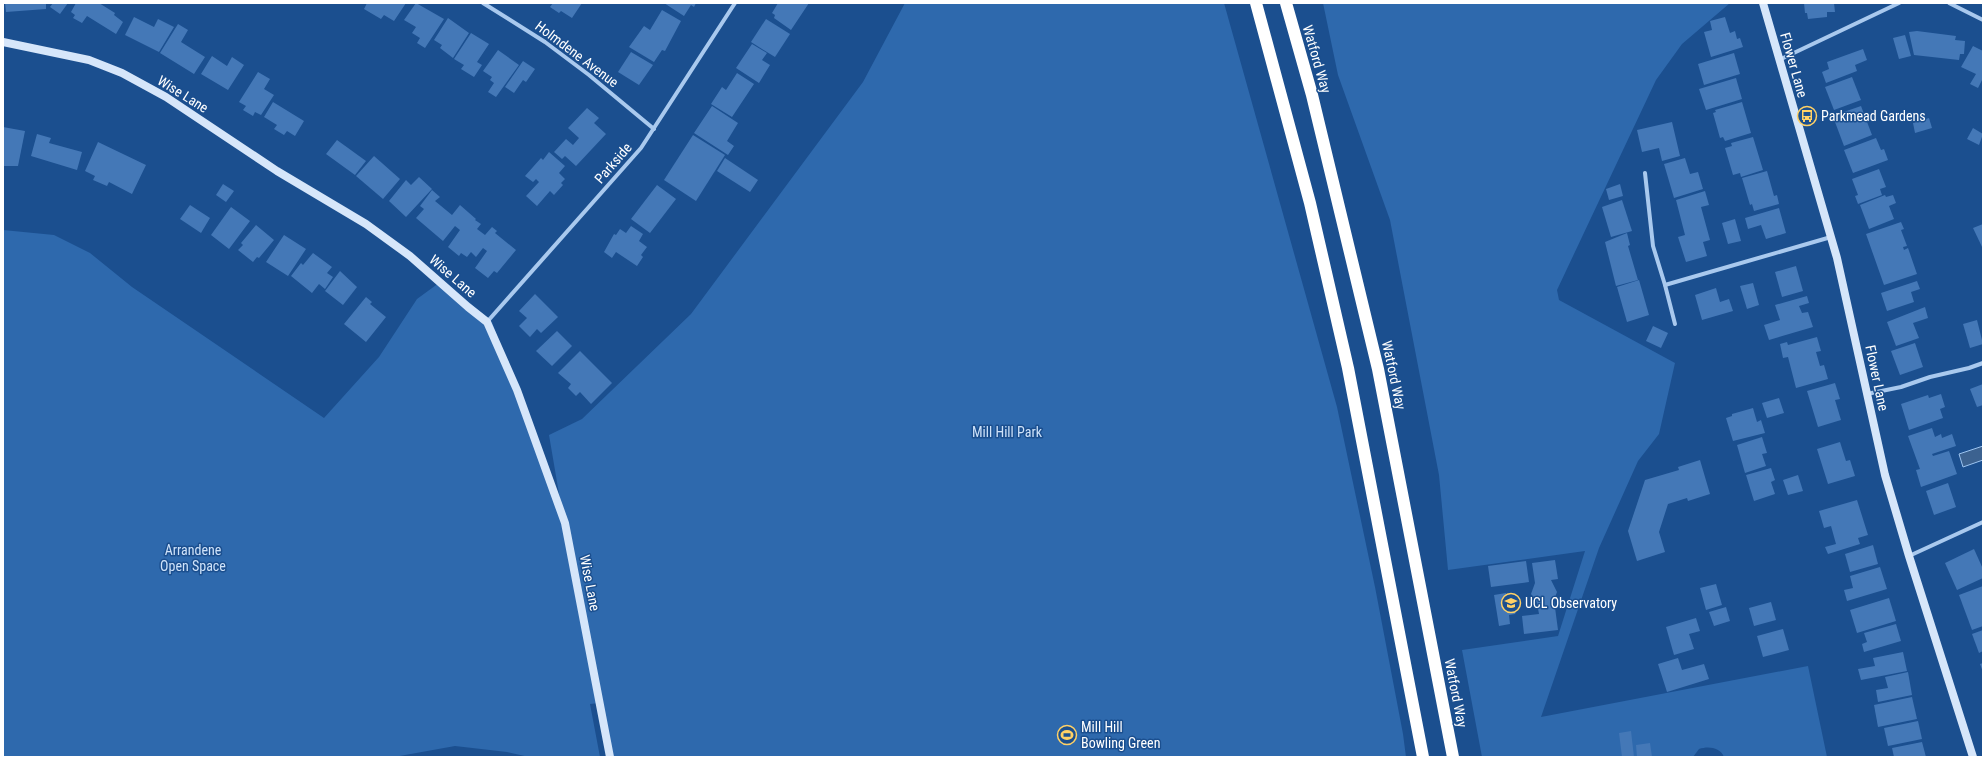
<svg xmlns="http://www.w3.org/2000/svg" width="1986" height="760" viewBox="0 0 1986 760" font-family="'Roboto Condensed',sans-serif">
	<rect width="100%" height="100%" fill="#1b4f8f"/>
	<g fill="#2e69ad">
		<polygon points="905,3 1224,3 1337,407 1375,587 1403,734 1406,757 610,757 599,703 590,704 600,757 529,757 507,752 455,746 394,757 3,757 3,230 54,235 90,253 132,287 324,418 379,357 417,299 443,280 492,322 564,523 549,435 582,419 691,314 863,82"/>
		<path d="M1323 3H1730L1682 44 1656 80 1557 290 1559 300 1675 363 1659 434 1638 461 1599 548 1541 717 1808 666 1827 757H1724C1720 747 1708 746 1699 749L1693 757H1482L1462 650 1558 636 1585 551 1448 570 1439 475 1390 220 1338 75Z"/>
	</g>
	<polygon fill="#3c6290" stroke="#9cc4f0" points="1983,446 1983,460 1963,467 1959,454"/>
	<g fill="#4478b7">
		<polygon points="5,3 46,3 46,9 6,12"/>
		<polygon points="53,3 68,3 60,14 50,7"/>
		<polygon points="76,3 99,3 115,13 114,15 123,22 116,34 87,16 82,23 73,18 75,15 71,12"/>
		<polygon points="367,3 406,3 394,21 384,15 381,19 364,9"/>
		<polygon points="416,3 444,19 425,48 417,43 420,38 412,33 416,27 404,20"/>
		<polygon points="553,3 582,3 572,18 561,11 559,13 550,7"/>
		<polygon points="664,3 696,3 694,7 691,5 684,16"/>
		<polygon points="778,3 809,3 791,30 774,18 775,15 772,13"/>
		<polygon points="1804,3 1834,3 1835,12 1827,12 1827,17 1808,19 1807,13 1805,13"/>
		<polygon points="662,10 681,21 665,51 662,50 654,62 629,47 644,26 650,30"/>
		<polygon points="134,17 154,27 158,19 174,27 159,52 125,35"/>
		<polygon points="1725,17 1730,33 1735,31 1737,39 1740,38 1743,47 1711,57 1704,32 1712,30 1710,21"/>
		<polygon points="448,18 469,33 453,58 440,48 442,45 434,40"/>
		<polygon points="766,19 790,34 775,57 751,42"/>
		<polygon points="178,24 188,30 181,42 205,57 194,74 160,53"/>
		<polygon points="1917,31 1956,36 1955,40 1965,41 1964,54 1960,54 1959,60 1914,55 1909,32"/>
		<polygon points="471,33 489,44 477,62 482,65 474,77 461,69 464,65 454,59"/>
		<polygon points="1905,35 1911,56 1899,59 1893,38"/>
		<polygon points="752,44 767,53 762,60 770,65 759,83 736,68"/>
		<polygon points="1973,46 1983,51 1983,78 1978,88 1970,84 1976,74 1961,67"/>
		<polygon points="1863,49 1867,60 1855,65 1857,71 1826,83 1822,72 1829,69 1827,62"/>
		<polygon points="498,50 519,65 496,97 488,92 494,83 490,80 492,77 483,71"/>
		<polygon points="631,52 653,65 639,85 618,72"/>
		<polygon points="1734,53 1740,74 1704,85 1698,64"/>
		<polygon points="212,56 227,66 232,57 244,65 228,90 201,74"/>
		<polygon points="523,61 535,69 526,82 523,80 514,93 505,87"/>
		<polygon points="258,72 270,79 264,89 274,95 261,115 255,112 253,116 243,110 246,106 239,102"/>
		<polygon points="737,73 754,84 732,117 711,104 722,87 726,90"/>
		<polygon points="1852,77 1861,100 1834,110 1825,87"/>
		<polygon points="1736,78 1742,99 1706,110 1699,89"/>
		<polygon points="273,102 304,121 295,136 287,131 284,135 274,129 277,125 264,117"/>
		<polygon points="1742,102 1751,133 1725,141 1723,137 1720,138 1713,113 1716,112 1715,110"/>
		<polygon points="712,106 738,123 727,141 734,146 728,155 694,133"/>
		<polygon points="1861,106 1872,135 1844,146 1835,122 1840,120 1838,114"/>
		<polygon points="587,108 599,118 594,123 606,134 576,166 565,156 562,159 554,152 566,139 573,145 579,138 568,128"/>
		<polygon points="1929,118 1932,128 1915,133 1913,123"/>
		<polygon points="1672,122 1680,156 1662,161 1659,148 1642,152 1637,130"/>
		<polygon points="3,127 25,131 18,166 3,166"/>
		<polygon points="1973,128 1983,134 1979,145 1967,139"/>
		<polygon points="37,134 51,138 49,143 82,152 77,170 31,156"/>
		<polygon points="693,135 725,155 696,201 664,180"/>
		<polygon points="1753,137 1763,170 1741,177 1740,173 1733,175 1725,148 1732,146 1731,143"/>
		<polygon points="1876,138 1881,150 1884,149 1888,160 1853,173 1844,150"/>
		<polygon points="337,140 366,161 355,175 326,154"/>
		<polygon points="98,142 146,165 132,194 109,182 107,186 93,180 95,176 85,171"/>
		<polygon points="549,152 565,166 559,173 565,179 561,183 563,185 554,195 550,191 537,206 526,196 539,182 536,179 533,182 525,176 541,158 543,160"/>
		<polygon points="374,156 400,179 383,199 356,176"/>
		<polygon points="725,158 758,180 750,192 717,171"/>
		<polygon points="1685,158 1690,174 1698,172 1703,189 1674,198 1664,164"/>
		<polygon points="1879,169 1886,187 1880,189 1882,195 1858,204 1855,196 1858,195 1852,179"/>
		<polygon points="1767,171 1774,196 1777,195 1779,204 1754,211 1752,204 1750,205 1742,178"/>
		<polygon points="419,177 432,189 406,217 389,201 406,180 411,185"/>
		<polygon points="223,184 234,191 226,202 216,195"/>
		<polygon points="1620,184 1623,196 1609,200 1606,189"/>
		<polygon points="657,185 676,199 650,233 631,219"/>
		<polygon points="432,190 440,197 435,201 452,215 460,205 476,219 475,220 481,224 477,229 485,235 492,227 497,231 495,233 516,250 497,273 494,271 488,278 475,268 487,251 483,248 476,257 471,252 467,257 461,253 459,256 448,247 460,230 455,226 443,241 416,218 424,209 420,206"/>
		<polygon points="1705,191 1709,205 1701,207 1710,240 1703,242 1707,256 1686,262 1678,237 1685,235 1676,200"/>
		<polygon points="1885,195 1886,197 1893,195 1896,203 1889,206 1894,219 1869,229 1860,205"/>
		<polygon points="1622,200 1632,231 1611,237 1602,207"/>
		<polygon points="190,205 210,218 201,233 180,219"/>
		<polygon points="231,207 250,221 229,249 211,235"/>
		<polygon points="1779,208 1786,233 1766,239 1761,225 1748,229 1745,218"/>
		<polygon points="1735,219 1741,241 1728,244 1722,223"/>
		<polygon points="1901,222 1904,229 1901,230 1907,246 1903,247 1904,250 1908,248 1917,274 1884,285 1866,234"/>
		<polygon points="1983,224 1983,249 1973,228"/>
		<polygon points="256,225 274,240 259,258 257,257 253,262 238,250 243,245 241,243"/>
		<polygon points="631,226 643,234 639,241 647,247 641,255 643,257 637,266 616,252 612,258 604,252 614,234 616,235 620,229 626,233"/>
		<polygon points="1627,233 1630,245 1628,246 1638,280 1616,286 1605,242"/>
		<polygon points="284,235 306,249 288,276 266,262"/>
		<polygon points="313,253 332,267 327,273 333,277 325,289 319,284 312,293 291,276 301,263 303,265"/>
		<polygon points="1796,266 1803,291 1782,297 1775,272"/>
		<polygon points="340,271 357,287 343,305 325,291"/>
		<polygon points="1639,280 1649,315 1627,322 1617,287"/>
		<polygon points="1917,281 1920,289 1911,292 1914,302 1887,311 1881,293"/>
		<polygon points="1753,283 1759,305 1747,309 1740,286"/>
		<polygon points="1716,288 1720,302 1729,299 1733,311 1702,320 1695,295"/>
		<polygon points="535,294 558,317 541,333 537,329 530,337 519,326 527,318 519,311"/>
		<polygon points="1807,296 1809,303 1799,306 1802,313 1808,312 1813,327 1769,340 1764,325 1780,320 1775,305"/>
		<polygon points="366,297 372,302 370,304 386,317 366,342 344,324"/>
		<polygon points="1925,307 1928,318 1913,323 1919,338 1896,346 1887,322"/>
		<polygon points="1977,320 1983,344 1970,348 1963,324"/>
		<polygon points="1653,326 1668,333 1661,348 1646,341"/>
		<polygon points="557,331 572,346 552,366 536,351"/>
		<polygon points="1817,337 1821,351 1816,352 1820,366 1824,365 1828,379 1796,388 1788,357 1783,358 1780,344 1787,342 1788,345"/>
		<polygon points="1915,343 1923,367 1900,375 1891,351"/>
		<polygon points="580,351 612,383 591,404 580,392 576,396 568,388 571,384 558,373"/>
		<polygon points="1835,383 1840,399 1835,400 1841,420 1818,427 1807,391"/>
		<polygon points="1983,384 1983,405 1977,407 1970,389"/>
		<polygon points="1941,394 1945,407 1940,409 1943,418 1909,430 1901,404 1928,395 1929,398"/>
		<polygon points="1779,398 1784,413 1767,418 1762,403"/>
		<polygon points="1753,408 1757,422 1761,420 1765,433 1733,441 1726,418 1732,416 1732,414"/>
		<polygon points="1932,428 1935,437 1941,434 1942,438 1952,434 1956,446 1932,454 1933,456 1949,451 1957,474 1921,487 1916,470 1920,469 1908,436"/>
		<polygon points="1762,437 1767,453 1762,454 1766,466 1745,473 1737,445"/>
		<polygon points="1840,442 1846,461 1850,460 1855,476 1828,484 1817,449"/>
		<polygon points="1700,460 1710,494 1688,501 1687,498 1668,504 1659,532 1665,552 1637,561 1628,531 1645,480 1679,470 1678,467"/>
		<polygon points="1771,468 1775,480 1771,482 1775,494 1754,501 1746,475"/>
		<polygon points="1798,475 1803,491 1788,495 1783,480"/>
		<polygon points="1948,483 1956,507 1934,515 1926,491"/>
		<polygon points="1857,500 1868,535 1858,538 1860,544 1828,554 1825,547 1836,544 1831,526 1824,528 1819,511"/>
		<polygon points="1873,545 1878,564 1850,572 1845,554"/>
		<polygon points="1974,549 1983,569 1983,578 1957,590 1945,563"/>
		<polygon points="1555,560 1558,579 1551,580 1557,592 1554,600 1558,630 1524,634 1522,616 1539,614 1537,603 1531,594 1535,583 1532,563"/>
		<polygon points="1526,561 1529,582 1491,587 1488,566"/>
		<polygon points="1880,567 1887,589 1847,601 1844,590 1853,588 1850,576"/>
		<polygon points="1716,584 1722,605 1706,610 1700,588"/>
		<polygon points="1983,586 1983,626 1972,630 1959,595"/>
		<polygon points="1506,593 1507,602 1514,602 1518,608 1515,614 1509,615 1510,624 1499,626 1494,595"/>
		<polygon points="1889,598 1896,621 1857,633 1850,610"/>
		<polygon points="1771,602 1776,620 1754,626 1749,608"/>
		<polygon points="1726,607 1730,621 1714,626 1709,612"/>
		<polygon points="1696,618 1700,631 1689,634 1694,649 1674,655 1666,627"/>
		<polygon points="1896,624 1901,641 1864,652 1862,644 1867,642 1864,633"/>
		<polygon points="1783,629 1789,650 1763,657 1757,636"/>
		<polygon points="1983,630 1983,651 1979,653 1972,634"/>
		<polygon points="1903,652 1907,671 1861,680 1858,669 1875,666 1873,658"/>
		<polygon points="1678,658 1682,670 1704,664 1709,679 1667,692 1658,664"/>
		<polygon points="1983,663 1983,672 1980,664"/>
		<polygon points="1908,672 1912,695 1878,702 1876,690 1888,688 1885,677"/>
		<polygon points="1912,697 1917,719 1878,727 1874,705"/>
		<polygon points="1918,721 1922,739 1888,746 1884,728"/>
		<polygon points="1631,731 1634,757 1622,757 1619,733"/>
		<polygon points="1922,742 1926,757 1894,757 1892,748"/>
		<polygon points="1650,743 1652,757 1637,757 1636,745"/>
	</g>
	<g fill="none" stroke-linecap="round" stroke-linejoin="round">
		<g stroke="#a9c9ee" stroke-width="4">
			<polyline points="483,3 545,42 589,75 654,129"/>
			<polyline points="1949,3 1983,20"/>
			<polyline points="1779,60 1899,3"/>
			<polyline points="1645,173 1653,246 1665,285 1831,237"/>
			<polyline points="1665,285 1675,324"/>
			<polyline points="487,322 641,148 735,3"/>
			<polyline points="1867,394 1901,387 1930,377 1969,368 1983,363"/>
			<polyline points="1909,556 1983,522"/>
		</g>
		<g stroke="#d6e6fa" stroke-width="8">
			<polyline points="1763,3 1837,258 1885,475 1909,556 1973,757"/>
			<polyline points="3,42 89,60 122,73 166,97 277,171 366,224 410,256 468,307 487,322 517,390 565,523 610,757"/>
		</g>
		<g stroke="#fff" stroke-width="12">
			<polyline points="1256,3 1310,203 1348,368 1423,757"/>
			<polyline points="1286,3 1312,95 1378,369 1453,757"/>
		</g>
	</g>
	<defs>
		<g id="bus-ring" transform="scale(1)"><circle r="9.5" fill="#1b4f8f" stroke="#ffd166" stroke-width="1.5"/><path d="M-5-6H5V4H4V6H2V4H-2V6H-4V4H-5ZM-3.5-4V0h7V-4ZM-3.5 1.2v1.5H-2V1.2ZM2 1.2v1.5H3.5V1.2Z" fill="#ffd166"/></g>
		<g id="university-ring" transform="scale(1)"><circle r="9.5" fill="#1b4f8f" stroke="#ffd166" stroke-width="1.5"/><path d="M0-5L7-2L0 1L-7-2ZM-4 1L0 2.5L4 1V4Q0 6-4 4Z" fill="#ffd166"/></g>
		<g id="stadium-ring" transform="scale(1)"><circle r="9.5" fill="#1b4f8f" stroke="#ffd166" stroke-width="1.5"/><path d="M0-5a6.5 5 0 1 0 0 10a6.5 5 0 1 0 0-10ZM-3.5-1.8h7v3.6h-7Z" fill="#ffd166"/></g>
	</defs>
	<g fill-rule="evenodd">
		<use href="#bus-ring" x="1807" y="116"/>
		<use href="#university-ring" x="1511" y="603"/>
		<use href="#stadium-ring" x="1067" y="735"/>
	</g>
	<g text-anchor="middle" stroke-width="3" stroke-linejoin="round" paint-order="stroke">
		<g font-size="14" fill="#fff" stroke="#1b4f8f">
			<text transform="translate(577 54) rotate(37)" y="5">Holmdene Avenue</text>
			<text transform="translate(1317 59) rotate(74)" y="5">Watford Way</text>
			<text transform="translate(1794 65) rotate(74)" y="5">Flower Lane</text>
			<text transform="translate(183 94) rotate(32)" y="5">Wise Lane</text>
			<text transform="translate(613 163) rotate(-49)" y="5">Parkside</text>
			<text transform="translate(453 276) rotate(41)" y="5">Wise Lane</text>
			<text transform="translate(1394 375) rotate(78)" y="5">Watford Way</text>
			<text transform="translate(1877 378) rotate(78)" y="5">Flower Lane</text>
			<text transform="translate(590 583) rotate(79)" y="5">Wise Lane</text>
			<text transform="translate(1456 693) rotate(79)" y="5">Watford Way</text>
		</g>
		<g font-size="14" fill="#fff" stroke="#1b4f8f" text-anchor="start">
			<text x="1821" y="121">Parkmead Gardens</text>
			<text x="1525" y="608">UCL Observatory</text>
			<text x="1081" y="732">Mill Hill<tspan x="1081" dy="16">Bowling Green</tspan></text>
		</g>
		<g font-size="14" fill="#cfe3fa" stroke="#1b4f8f">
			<text x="1007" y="437">Mill Hill Park</text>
			<text x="193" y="555">Arrandene<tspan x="193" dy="16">Open Space</tspan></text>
		</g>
	</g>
	<rect width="1986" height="760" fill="none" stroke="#ffffff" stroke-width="8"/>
</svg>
